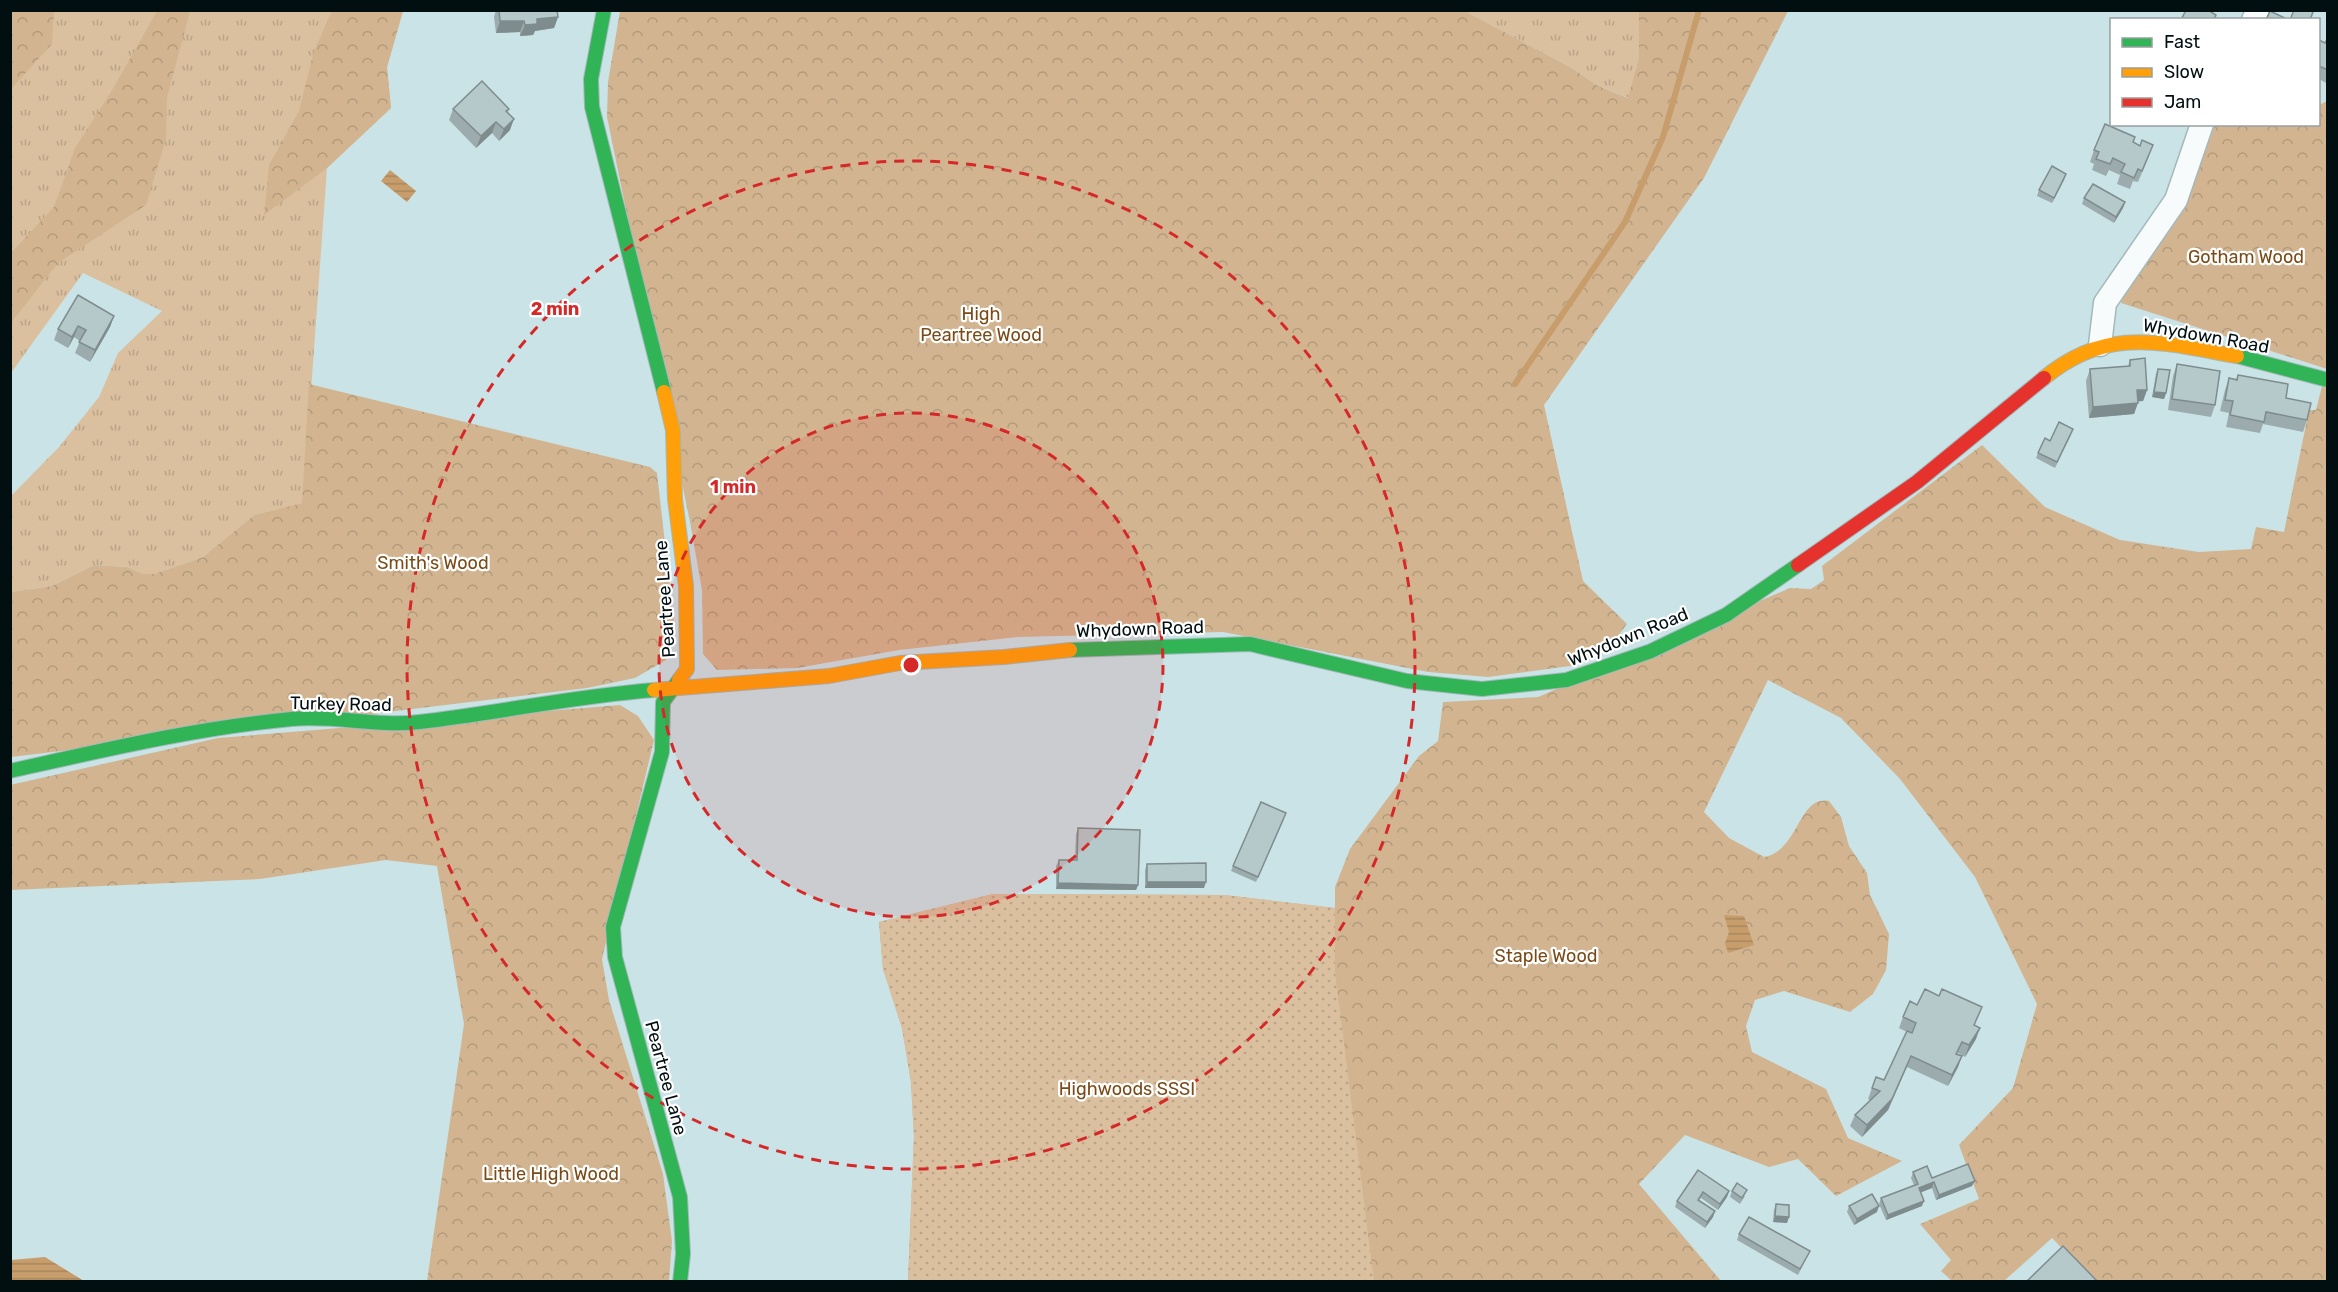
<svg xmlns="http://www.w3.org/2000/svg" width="2338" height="1292" viewBox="0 0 2338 1292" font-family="Rubik,sans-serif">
	<defs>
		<pattern id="grass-tufts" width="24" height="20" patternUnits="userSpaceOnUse" patternTransform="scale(1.5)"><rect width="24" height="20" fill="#dac09f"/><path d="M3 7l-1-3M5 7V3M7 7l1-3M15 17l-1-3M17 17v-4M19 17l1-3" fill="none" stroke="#b9a488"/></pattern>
		<pattern id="forest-crowns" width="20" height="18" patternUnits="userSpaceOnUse" patternTransform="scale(1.5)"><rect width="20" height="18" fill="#d2b590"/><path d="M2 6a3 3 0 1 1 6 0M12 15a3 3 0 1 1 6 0" fill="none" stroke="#b29a7b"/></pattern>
		<pattern id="park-dots" width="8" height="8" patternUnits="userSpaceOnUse" patternTransform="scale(1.5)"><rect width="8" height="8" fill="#dac09f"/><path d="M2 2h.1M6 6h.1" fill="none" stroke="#b9a488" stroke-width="1.8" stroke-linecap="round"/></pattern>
		<pattern id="water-rules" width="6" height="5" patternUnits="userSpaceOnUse" patternTransform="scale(1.5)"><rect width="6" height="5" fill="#c79d6c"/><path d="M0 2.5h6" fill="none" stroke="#a9865d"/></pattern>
	</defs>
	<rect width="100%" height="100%" fill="#cae3e6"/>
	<g fill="url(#grass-tufts)">
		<polygon points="11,11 403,11 387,67 391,108 327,168 303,503 254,515 203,557 154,574 144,574 127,567 94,565 52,586 11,592 11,496 59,447 99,397 118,353 162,311 83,273 11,373"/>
		<polygon points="1465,11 1639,11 1639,57 1629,98 1598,86 1572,68"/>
	</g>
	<g fill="url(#forest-crowns)">
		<polygon points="11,10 54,11 52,44 11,89"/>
		<polygon points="157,11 190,11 167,98 166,139 146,205 58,263 11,323 11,253 54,207 75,148 111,92"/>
		<polygon points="332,11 403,11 387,67 391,108 327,168 264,215 269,165 299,111 314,51"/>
		<polygon points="620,11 1465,11 1572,68 1598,86 1628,98 1639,57 1639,11 1788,11 1704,178 1544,405 1583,581 1627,624 1608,649 1570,666 1488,677 1428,672 1223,632 1018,637 899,650 797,668 717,670 703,654 702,590 690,522 607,117 608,82"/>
		<polygon points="2327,101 2327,369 2121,303 2123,293 2188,199 2214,127 2217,124 2318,124 2319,105"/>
		<polygon points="309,384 650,467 657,473 675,631 666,660 635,678 587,688 11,757 11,592 52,586 94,565 127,567 144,574 154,574 203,557 254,515 302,503"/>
		<path d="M2322 386 2327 388V1281H2094L2052 1238 2004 1281H1952L1941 1271 1951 1260 1920 1224 1979 1199 1959 1145 2013 1088 2037 1004 1975 877 1900 779 1841 718 1768 680 1704 812 1729 838 1764 857C1799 851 1798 795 1829 801L1841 817 1849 846 1867 873 1870 895 1889 934 1886 970 1873 994 1850 1012 1784 991 1755 1000 1746 1026 1752 1052 1826 1089 1848 1138 1902 1161 1836 1196 1798 1159 1769 1167 1685 1135 1639 1184 1721 1281H908L914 1136 911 1082 902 1028 883 969 879 922 993 894 1224 895 1335 908V887L1350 849 1419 756 1438 741 1443 702 1538 697 1790 588 1811 589 1824 580 1822 566 1982 445 2045 507 2120 540 2199 552 2251 549 2256 527 2284 532 2309 410H2316Z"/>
		<polygon points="620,705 638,716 654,740 602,959 609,1000 663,1174 672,1241 669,1281 427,1281 464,1024 437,866 386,860 260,879 11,890 10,785 218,738"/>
	</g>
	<polygon fill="url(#park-dots)" points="993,894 1224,895 1335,908 1335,972 1374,1281 908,1281 914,1136 911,1082 902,1028 883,969 879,922"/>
	<g fill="url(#water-rules)">
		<polygon points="390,170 416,191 407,202 381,181"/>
		<polygon points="1724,915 1744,916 1754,945 1728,953 1725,943 1729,932"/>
		<polygon points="45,1257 84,1281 11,1281 11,1260"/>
	</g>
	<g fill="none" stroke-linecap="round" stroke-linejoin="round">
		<polyline stroke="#c79d6c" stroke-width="6" points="1515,384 1625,222 1663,137 1699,10"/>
		<g stroke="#a4b8bb" stroke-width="25">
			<g id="street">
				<polyline points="2253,20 2258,10"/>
				<polyline points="2100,345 2105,303 2176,200 2202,124"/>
			</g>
		</g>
		<g stroke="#a4b8bb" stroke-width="16">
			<g id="fast">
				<polyline points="604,10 591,79 592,107 664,392"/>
				<polyline points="2237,356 2328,380"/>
				<polyline points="1070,650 1250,644 1407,681 1482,689 1566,680 1651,651 1726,615 1798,565"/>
				<polyline points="679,680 663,702 662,752 613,927 615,957 680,1197 683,1254 680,1282"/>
				<path d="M10 771C104 750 196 728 292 719 335 715 377 727 419 722 498 713 575 696 654 690"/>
			</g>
		</g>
		<g stroke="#a4b8bb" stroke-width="16">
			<g id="slow">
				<path d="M2044 378C2108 325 2161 343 2237 356"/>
				<polyline points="664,392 673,430 675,499 686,586 687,669 679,680"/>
				<polyline points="654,690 829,676 900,663 1004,657 1070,650"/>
			</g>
		</g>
		<g stroke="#a4b8bb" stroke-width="16">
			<polyline id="jam" points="1798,565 1917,482 2044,378"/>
		</g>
		<use href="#street" stroke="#f7fbfb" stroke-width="22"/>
		<use href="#fast" stroke="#30b455" stroke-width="14"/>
		<use href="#slow" stroke="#ff9f0a" stroke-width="14"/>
		<use href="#jam" stroke="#e5322d" stroke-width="14"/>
	</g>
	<g fill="#9cacae">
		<polygon points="496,10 557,10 558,17 554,28 535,31 533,35 520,36 520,32 496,33 494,17"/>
		<polygon points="2328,38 2328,80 2326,83 2319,79 2319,40 2325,43"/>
		<polygon points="453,109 509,109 508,112 510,130 499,141 492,133 476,148 449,120"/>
		<polygon points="2133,143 2149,156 2138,182 2133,181 2130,189 2117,184 2120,175 2109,170 2106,176 2092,170 2094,164 2090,162 2094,150"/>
		<polygon points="2066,174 2052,203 2037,196 2039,190"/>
		<polygon points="2084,198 2125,202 2123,208 2114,223 2082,204"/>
		<polygon points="114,316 110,327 90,362 75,353 80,341 74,337 68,348 54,340 58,329"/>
		<polygon points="2130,360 2147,390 2143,401 2138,401 2134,414 2089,418 2086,381 2090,369 2128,366"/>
		<polygon points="2177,364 2215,405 2211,417 2168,410 2173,376"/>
		<polygon points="2158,369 2166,393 2164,399 2152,397 2156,374"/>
		<polygon points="2238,375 2286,398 2307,420 2303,432 2263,424 2260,433 2226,427 2229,413 2220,411 2225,390 2229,378 2236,379"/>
		<polygon points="2071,435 2055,468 2036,458 2038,453 2050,441"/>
		<polygon points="1284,819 1256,882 1231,871 1233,866"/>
		<polygon points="1078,828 1138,885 1136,890 1056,889 1056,866 1059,860 1075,860 1076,834"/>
		<polygon points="1147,864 1204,888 1145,888 1145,870"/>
		<polygon points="1917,1005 1975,1025 1976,1039 1965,1057 1958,1053 1957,1054 1962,1056 1958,1067 1948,1086 1907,1067 1888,1110 1862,1137 1850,1126 1855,1115 1870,1100 1868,1099 1876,1077 1884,1080 1907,1032 1899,1028 1903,1017"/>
		<polygon points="1698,1170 1729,1191 1727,1197 1718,1210 1701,1198 1699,1200 1715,1211 1713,1217 1705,1228 1675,1207 1677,1201"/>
		<polygon points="1913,1172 1932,1178 1972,1186 1936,1200 1932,1188 1921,1192 1922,1206 1886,1220 1879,1204 1881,1198 1914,1185 1911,1178"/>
		<polygon points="1732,1191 1745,1196 1740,1204 1730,1197"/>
		<polygon points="1776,1204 1787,1223 1773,1222 1774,1210"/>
		<polygon points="1849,1206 1877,1212 1854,1225 1847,1212"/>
		<polygon points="1739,1234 1810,1251 1798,1275 1737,1240"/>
	</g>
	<g fill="#7f8c8d">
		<polygon points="558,17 554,28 535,31 533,35 520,36 525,25 537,19"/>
		<polygon points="500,21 524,21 520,32 496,33"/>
		<polygon points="514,119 510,130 499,141 504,129"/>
		<polygon points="496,122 492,133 476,148 481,136"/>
		<polygon points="2066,174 2064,180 2052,203 2054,198"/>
		<polygon points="2125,202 2123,208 2114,223 2116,217"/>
		<polygon points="114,316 110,327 90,362 95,350"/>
		<polygon points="78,326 74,337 68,348 72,337"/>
		<polygon points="2137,390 2147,390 2143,401 2133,402"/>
		<polygon points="2154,392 2166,393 2164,399 2152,397"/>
		<polygon points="2138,403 2134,414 2089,418 2093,407"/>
		<polygon points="1147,882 1206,882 1204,888 1145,888"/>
		<polygon points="1058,883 1138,885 1136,890 1056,889"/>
		<polygon points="1980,1028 1976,1039 1965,1057 1969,1045"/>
		<polygon points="1911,1056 1888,1110 1862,1137 1867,1125"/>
		<polygon points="1962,1056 1958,1067 1948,1086 1952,1075"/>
		<polygon points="1975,1181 1972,1186 1936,1200 1939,1195"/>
		<polygon points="1934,1182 1932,1188 1917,1194 1919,1188"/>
		<polygon points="1729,1191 1727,1197 1718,1210 1720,1204"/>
		<polygon points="1924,1201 1922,1206 1886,1220 1888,1215"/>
		<polygon points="1879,1206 1877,1212 1854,1225 1857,1219"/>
		<polygon points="1715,1211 1713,1217 1705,1228 1707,1222"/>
		<polygon points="1775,1216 1789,1217 1787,1223 1773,1222"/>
	</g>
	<g fill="#b5c8ca" stroke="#7f8c8d" stroke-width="1.5">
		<polygon points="499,10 557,10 558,17 537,19 537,24 525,25 524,21 500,21"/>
		<polygon points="2186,10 2208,10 2216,15 2214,20 2181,20"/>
		<polygon points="2294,10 2310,10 2313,12 2310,20 2290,20"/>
		<polygon points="2270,11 2285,18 2284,20 2266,20"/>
		<polygon points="2328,38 2328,70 2319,66 2319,40 2325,43"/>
		<polygon points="482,81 509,109 506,111 514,119 504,129 496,122 481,136 453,109"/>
		<polygon points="2105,124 2135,137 2133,142 2140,146 2142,140 2153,145 2142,171 2138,169 2134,178 2121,172 2125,164 2113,158 2110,164 2096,159 2099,152 2094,150"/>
		<polygon points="2052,166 2066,174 2054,198 2039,190"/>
		<polygon points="2093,184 2125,202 2116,217 2084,198"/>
		<polygon points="78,295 114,316 95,350 79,342 86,330 78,326 72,337 58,329"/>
		<polygon points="2145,358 2147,390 2137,390 2138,403 2093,407 2090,369 2130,366 2130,360"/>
		<polygon points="2177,364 2220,371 2215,405 2172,399"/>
		<polygon points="2158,369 2170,370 2166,393 2154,392"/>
		<polygon points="2238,375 2288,384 2286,398 2311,403 2307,420 2266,412 2264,422 2230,415 2233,401 2225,400 2229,378 2237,380"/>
		<polygon points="2059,422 2073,429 2057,462 2038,453 2045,438 2050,441"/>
		<polygon points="1261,802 1286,813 1258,877 1233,866"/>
		<polygon points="1078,828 1140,830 1138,885 1058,883 1059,860 1077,860"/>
		<polygon points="1206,863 1206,882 1147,882 1147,864"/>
		<polygon points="1925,989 1939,996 1942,989 1982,1007 1974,1025 1980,1028 1969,1045 1962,1042 1956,1054 1962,1056 1952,1075 1911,1056 1892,1099 1867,1125 1855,1115 1880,1091 1872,1088 1876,1077 1884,1080 1907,1031 1912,1033 1916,1023 1903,1017 1910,1001 1917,1005"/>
		<polygon points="1968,1164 1975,1181 1939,1195 1934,1182 1919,1188 1924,1201 1888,1215 1881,1198 1918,1184 1913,1172 1927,1166 1932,1178"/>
		<polygon points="1698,1170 1729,1191 1720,1204 1703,1192 1698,1200 1715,1211 1707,1222 1677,1201"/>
		<polygon points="1737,1183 1747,1190 1742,1198 1732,1191"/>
		<polygon points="1872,1194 1879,1206 1857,1219 1849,1206"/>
		<polygon points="1776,1204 1789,1205 1789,1217 1775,1216"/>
		<polygon points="1749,1217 1810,1251 1800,1269 1739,1234"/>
		<polygon points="2063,1246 2097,1281 2027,1281"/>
	</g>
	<circle cx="911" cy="665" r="252" fill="#d62828" fill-opacity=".12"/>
	<g fill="none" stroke="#d62828" stroke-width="3" stroke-dasharray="10 8">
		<circle cx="911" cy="665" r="252"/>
		<circle cx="911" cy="665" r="504"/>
	</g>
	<g text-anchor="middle" stroke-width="4.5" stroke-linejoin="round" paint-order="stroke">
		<g font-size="18" fill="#7b4b17" stroke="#fff">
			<text x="2246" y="263">Gotham Wood</text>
			<text x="981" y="320">High<tspan x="981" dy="21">Peartree Wood</tspan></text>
			<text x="433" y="569">Smith's Wood</text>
			<text x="1546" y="962">Staple Wood</text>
			<text x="1127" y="1095">Highwoods SSSI</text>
			<text x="551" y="1180">Little High Wood</text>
		</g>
		<g font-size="18" fill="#010f11" stroke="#fff">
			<text transform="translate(2206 336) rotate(10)" y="6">Whydown Road</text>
			<text transform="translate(665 599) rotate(-94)" y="6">Peartree Lane</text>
			<text transform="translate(1140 629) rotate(-2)" y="6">Whydown Road</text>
			<text transform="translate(1628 637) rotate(-22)" y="6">Whydown Road</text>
			<text transform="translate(341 704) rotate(1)" y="6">Turkey Road</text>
			<text transform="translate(666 1078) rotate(75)" y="6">Peartree Lane</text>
		</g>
	</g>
	<circle cx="911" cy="665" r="9" fill="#d62828" stroke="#fff" stroke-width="3"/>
	<g font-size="18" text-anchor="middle" font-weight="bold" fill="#d62828" stroke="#fff" stroke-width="4.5" stroke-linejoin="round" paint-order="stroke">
		<text x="555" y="315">2 min</text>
		<text x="733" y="493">1 min</text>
	</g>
	<rect width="2338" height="1292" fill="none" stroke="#010f11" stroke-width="24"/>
	<rect x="2110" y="18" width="210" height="108" fill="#ffffff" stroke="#999fa0" stroke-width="1.5"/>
	<rect x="2122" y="38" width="30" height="9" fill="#30b455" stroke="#999fa0" stroke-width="1.5"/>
	<text x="2164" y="48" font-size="18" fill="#010f11">Fast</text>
	<rect x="2122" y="68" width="30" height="9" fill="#ff9f0a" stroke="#999fa0" stroke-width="1.5"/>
	<text x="2164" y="78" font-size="18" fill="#010f11">Slow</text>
	<rect x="2122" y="98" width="30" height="9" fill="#e5322d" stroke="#999fa0" stroke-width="1.5"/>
	<text x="2164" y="108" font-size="18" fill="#010f11">Jam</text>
</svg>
